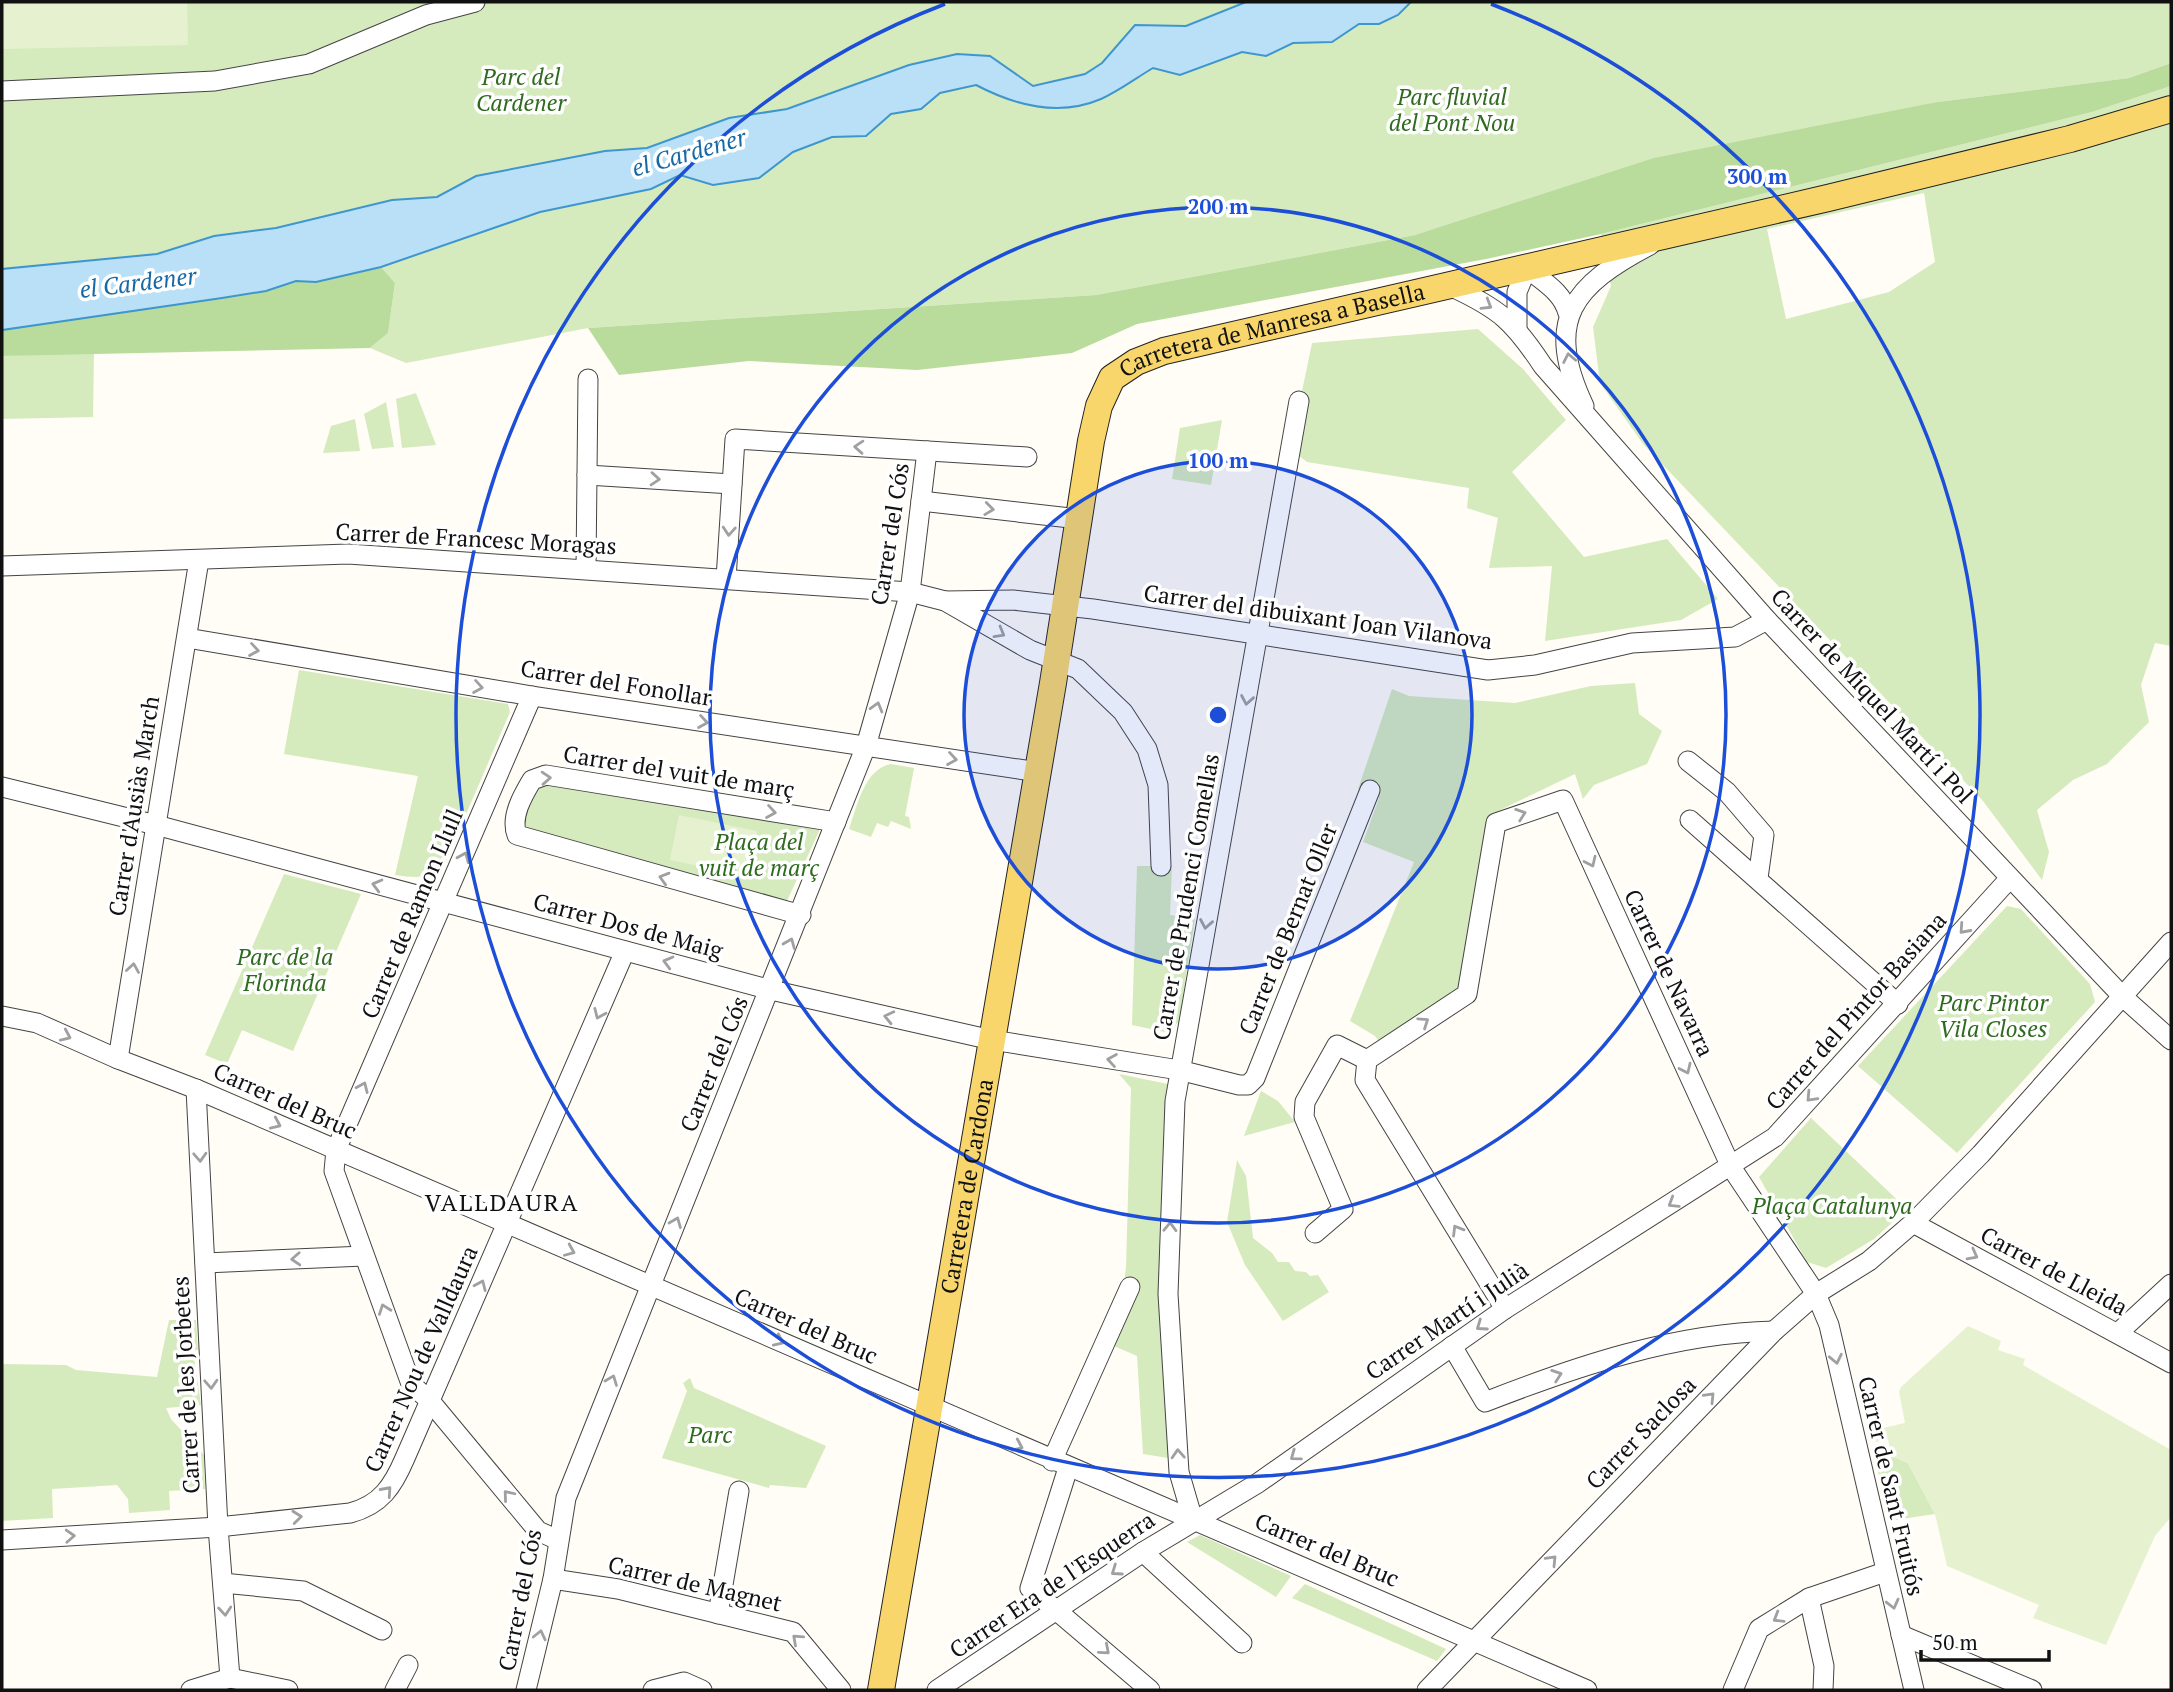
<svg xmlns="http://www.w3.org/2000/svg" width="2173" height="1692" viewBox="0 0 2173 1692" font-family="'PT Serif',serif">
	<rect width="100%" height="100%" fill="#fffdf5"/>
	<g fill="#d5ebbd" fill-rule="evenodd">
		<polygon points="2,2 1246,2 1186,26 1135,25 1102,63 1085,74 1032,86 990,56 957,54 909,65 787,109 729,118 647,148 605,151 476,176 437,197 392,200 276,228 214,236 157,254 2,269"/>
		<path d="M1411 2H2171V63L2129 78 1937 102 1558 192 1415 235 1096 295 588 328 406 363 370 348 388 333 395 283 381 267 540 212 651 189 680 175 713 185 759 178 793 152 832 137 866 136 891 114 921 109 940 93 976 85C1014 105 1059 117 1101 99 1119 91 1136 78 1153 68L1181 75 1242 52 1266 56 1293 43 1332 42 1359 24H1379L1398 16Z"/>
		<path d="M2171 86V646L2155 643 2141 685 2149 722 2107 764 2073 780 2037 810 2049 852 2042 880 1983 801 1643 444 1600 383 1593 327 1611 286 1601 234 2092 112ZM1924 193 1935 262 1889 292 1786 319 1767 229Z"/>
		<polygon points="1478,329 1523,369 1566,420 1512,472 1584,557 1667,539 1718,599 1681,620 1545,641 1552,566 1489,568 1498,518 1467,508 1469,488 1307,462 1290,449 1312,343"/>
		<polygon points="94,352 93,417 2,419 2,356"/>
		<polygon points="416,393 436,445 402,448 396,399"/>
		<polygon points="386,402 394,447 372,449 364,414"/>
		<polygon points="355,419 360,451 323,453 331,426"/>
		<polygon points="1222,420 1211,485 1172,479 1180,428"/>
		<path d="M299 670 508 704 510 712 445 863C429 880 417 878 395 875L418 776 284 754Z"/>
		<polygon points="1635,683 1639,714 1662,731 1647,764 1594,785 1583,799 1575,774 1492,814 1461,988 1380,1043 1375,1036 1350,1021 1414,862 1363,842 1379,798 1358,789 1392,689 1409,696 1515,703 1591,686"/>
		<path d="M891 764 914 768 905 816 909 817 911 829 891 821 888 827 877 823 871 837 849 829C857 807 864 769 891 764Z"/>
		<polygon points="539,783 821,827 787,901 535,835 523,823 522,813"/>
		<polygon points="1137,866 1172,866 1170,915 1195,919 1179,1021 1169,1033 1132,1025"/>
		<polygon points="284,874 361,894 293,1051 242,1030 227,1064 205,1055"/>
		<polygon points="2007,906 2021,909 2090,984 2095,1002 1957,1153 1858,1066"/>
		<polygon points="1119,1074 1168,1084 1160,1250 1168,1458 1143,1454 1137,1356 1098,1339 1124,1284 1126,1267 1131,1088"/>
		<polygon points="1261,1091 1278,1101 1295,1122 1244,1136"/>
		<polygon points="1811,1118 1907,1209 1874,1239 1826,1268 1807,1262 1759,1177"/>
		<polygon points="1237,1160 1246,1176 1253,1238 1272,1253 1278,1262 1289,1262 1295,1271 1306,1272 1310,1276 1318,1275 1329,1292 1283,1321 1245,1265 1227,1222"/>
		<polygon points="169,1320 196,1320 198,1350 193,1350 201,1405 166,1408 171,1419 204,1455 205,1489 169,1491 170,1510 129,1513 128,1499 117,1485 52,1489 53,1518 2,1521 2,1364 66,1365 76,1370 157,1377"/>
		<polygon points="690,1378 694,1388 826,1446 806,1488 770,1485 769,1488 662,1458 687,1391 683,1383"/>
		<polygon points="1891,1456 1908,1463 1935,1514 1888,1521 1876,1461"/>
		<polygon points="1200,1535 1291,1576 1276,1597 1187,1542"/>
		<polygon points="1305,1584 1446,1649 1437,1661 1292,1598"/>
	</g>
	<g fill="#b9dc9c">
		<polygon points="2171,63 2171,86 2092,112 1601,234 1486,259 1137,324 1072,353 917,370 749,361 619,375 588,328 1096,295 1415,235 1654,158 1937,102 2129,78"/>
		<polygon points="381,267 395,283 388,333 370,348 2,356 2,330 266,291 296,281 316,282"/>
	</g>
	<g fill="#e6f2cf">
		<polygon points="2,2 187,2 188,45 2,49"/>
		<polygon points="679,815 757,831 748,876 670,860"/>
		<polygon points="1968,1326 2001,1341 1998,1350 2025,1359 2023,1365 2171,1450 2171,1517 2155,1536 2106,1645 2033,1618 2039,1605 1947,1566 1935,1514 1908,1463 1891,1456 1888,1439 1876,1442 1874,1430 1905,1423 1899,1392 1901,1387"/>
	</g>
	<path fill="#b9e0f7" stroke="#3f96cf" stroke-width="2" d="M1246 2H1411L1398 15 1379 24H1359L1332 42 1293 43 1266 56 1242 52 1180 75 1153 68C1136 78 1119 91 1101 99 1059 117 1014 105 976 85L940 93 921 109 891 114 866 136 832 137 793 152 759 178 713 185 680 175 651 189 540 212 381 267 316 282 296 281 266 291 222 298 2 330V269L157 254 214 236 276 228 392 200 437 197 476 176 605 151 647 148 729 118 787 109 909 65 957 54 990 56 1033 86 1085 74 1102 63 1135 25 1186 26Z"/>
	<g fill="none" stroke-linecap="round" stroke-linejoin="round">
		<g stroke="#444" stroke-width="21">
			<g id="minor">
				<polyline points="2,91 215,81 309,64 426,15 475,2"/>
				<path d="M1452 287C1500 309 1514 322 1543 366L1767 620 2123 997 2171 1040"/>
				<path d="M1517 328V292L1527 268C1543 282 1562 291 1568 313"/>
				<path d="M1584 406C1543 319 1574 285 1650 245"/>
				<polyline points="587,475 732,484"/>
				<polyline points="921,501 1079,519"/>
				<polyline points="2,566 348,554 910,592 945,601 1030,650 1078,669 1123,712 1147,749 1158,785 1161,866"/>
				<polyline points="586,569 588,379"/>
				<polyline points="726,579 735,439 1027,457"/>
				<polyline points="945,601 1013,600 1093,609 1488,670 1535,665 1632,643 1735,637 1767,620"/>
				<polyline points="187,638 532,696 1038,772"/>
				<polyline points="532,696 336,1150 334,1171 411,1384 430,1401 538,1531 558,1540"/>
				<polyline points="1688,761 1727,792 1764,835 1758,878"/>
				<polyline points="2,787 156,825 771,990 992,1040 1179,1070 1239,1085 1248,1085 1255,1078 1370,790"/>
				<polyline points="1690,820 1898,1004"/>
				<path d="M801 915 517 835C510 817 523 795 532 780L546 775 836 822"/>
				<polyline points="2,1016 37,1023 118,1059 196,1089 1587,1690"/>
				<polyline points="118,1059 199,560"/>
				<polyline points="1367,1060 1467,994 1496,823 1563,800 1731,1167 1816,1294 1829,1325 1914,1690"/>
				<polyline points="1367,1060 1365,1080 1505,1309"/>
				<polyline points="196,1089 218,1527 230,1678"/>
				<polyline points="1913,1223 2171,1363"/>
				<polyline points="1315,1233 1343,1209 1304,1117 1305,1102 1337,1045 1367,1060"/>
				<polyline points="205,1263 364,1256"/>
				<polyline points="2118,1333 2171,1284"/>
				<path d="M1452 1346 1485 1402C1577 1366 1675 1333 1774 1331"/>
				<polyline points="1052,1461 1130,1287"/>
				<polyline points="1068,1468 1030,1588 1150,1690"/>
				<polyline points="1193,1520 1179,1472 1168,1294 1175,1101 1299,401"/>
				<path d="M2 1540 218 1527 350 1513C381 1505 393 1486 405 1458L625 951"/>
				<polyline points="1143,1552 1242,1643"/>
				<polyline points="553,1579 618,1589 793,1632 841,1690"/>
				<polyline points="223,1583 303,1591 382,1630"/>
				<polyline points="1809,1598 1824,1666 1823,1690"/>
				<polyline points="718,1614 739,1491"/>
				<polyline points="1901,1635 2032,1690"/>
				<polyline points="191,1690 230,1678 288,1690"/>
				<polyline points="395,1690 408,1665"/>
				<polyline points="526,1690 553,1579 566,1498 866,746 910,592 927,451"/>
				<polyline points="653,1690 684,1682 702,1690"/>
				<polyline points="937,1690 1143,1552 1258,1483 1505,1309 1775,1137 2010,878"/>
				<polyline points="1427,1690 1774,1331 1816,1294 1869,1261 1913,1223 1981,1154 2171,942"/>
				<polyline points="1733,1690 1759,1629 1809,1598 1885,1572"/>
			</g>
		</g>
		<g stroke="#222" stroke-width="28">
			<g id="major">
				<path id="s1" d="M881 1690 1053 683 1091 441 1099 406 1112 378 1136 362 1164 351 1828 198 2070 139 2171 109"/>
			</g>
		</g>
		<use href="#minor" stroke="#fff" stroke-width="19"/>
		<use href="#major" stroke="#f9d66b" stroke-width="26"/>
	</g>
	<defs><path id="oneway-chevron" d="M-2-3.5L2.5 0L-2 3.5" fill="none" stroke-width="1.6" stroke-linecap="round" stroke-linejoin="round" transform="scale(1.75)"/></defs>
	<g stroke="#a0a0a0">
		<use href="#oneway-chevron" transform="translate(1487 305) rotate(31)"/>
		<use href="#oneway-chevron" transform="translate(1569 358) rotate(-101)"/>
		<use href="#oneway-chevron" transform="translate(859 447) rotate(-176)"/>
		<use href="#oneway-chevron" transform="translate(655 479) rotate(4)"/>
		<use href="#oneway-chevron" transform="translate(989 509) rotate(7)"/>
		<use href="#oneway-chevron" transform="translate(729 531) rotate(94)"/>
		<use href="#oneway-chevron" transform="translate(1000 633) rotate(30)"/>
		<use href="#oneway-chevron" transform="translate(254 650) rotate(9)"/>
		<use href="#oneway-chevron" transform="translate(478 687) rotate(9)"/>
		<use href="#oneway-chevron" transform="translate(1247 700) rotate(100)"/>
		<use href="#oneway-chevron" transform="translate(877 707) rotate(-74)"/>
		<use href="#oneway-chevron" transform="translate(703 722) rotate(9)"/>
		<use href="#oneway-chevron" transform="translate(952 759) rotate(9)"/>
		<use href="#oneway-chevron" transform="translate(546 778) rotate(-4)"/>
		<use href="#oneway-chevron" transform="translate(771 812) rotate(9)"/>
		<use href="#oneway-chevron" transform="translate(1521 814) rotate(-19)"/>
		<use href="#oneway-chevron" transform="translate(464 857) rotate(-67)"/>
		<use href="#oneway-chevron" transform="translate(1591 862) rotate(65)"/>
		<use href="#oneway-chevron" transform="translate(664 878) rotate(-164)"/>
		<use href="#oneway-chevron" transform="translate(377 885) rotate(-165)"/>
		<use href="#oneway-chevron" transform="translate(1206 924) rotate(100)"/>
		<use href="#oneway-chevron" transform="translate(1964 929) rotate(132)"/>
		<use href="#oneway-chevron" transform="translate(790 943) rotate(-68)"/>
		<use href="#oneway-chevron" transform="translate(668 962) rotate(-165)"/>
		<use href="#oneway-chevron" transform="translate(133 968) rotate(-81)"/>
		<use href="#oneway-chevron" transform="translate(599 1014) rotate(114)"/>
		<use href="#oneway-chevron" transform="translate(889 1017) rotate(-167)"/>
		<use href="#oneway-chevron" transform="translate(1424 1022) rotate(-34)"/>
		<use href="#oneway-chevron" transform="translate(66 1036) rotate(24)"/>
		<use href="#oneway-chevron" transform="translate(1112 1060) rotate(-171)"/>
		<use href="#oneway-chevron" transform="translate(1686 1069) rotate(65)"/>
		<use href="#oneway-chevron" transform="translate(363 1087) rotate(-66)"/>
		<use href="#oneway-chevron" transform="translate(1811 1097) rotate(133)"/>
		<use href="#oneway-chevron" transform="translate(276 1124) rotate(24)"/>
		<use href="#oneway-chevron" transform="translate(200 1157) rotate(87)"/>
		<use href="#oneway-chevron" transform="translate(1673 1203) rotate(148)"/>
		<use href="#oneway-chevron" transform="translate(676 1222) rotate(-68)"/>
		<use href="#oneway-chevron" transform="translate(1170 1227) rotate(-88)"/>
		<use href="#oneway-chevron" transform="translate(1457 1230) rotate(-121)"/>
		<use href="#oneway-chevron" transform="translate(570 1251) rotate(23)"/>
		<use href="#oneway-chevron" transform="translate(1973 1255) rotate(28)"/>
		<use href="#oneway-chevron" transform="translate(296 1259) rotate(177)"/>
		<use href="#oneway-chevron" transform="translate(481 1285) rotate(-66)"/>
		<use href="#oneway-chevron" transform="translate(384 1309) rotate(-110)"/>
		<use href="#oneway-chevron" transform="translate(1481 1326) rotate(145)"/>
		<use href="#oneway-chevron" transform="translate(779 1341) rotate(24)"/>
		<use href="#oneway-chevron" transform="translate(1836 1359) rotate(78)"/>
		<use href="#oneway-chevron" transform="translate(1557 1375) rotate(-19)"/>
		<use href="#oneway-chevron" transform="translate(612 1380) rotate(-69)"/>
		<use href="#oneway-chevron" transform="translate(211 1384) rotate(87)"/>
		<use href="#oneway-chevron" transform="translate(1710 1397) rotate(-46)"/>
		<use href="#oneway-chevron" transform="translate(1018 1446) rotate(24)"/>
		<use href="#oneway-chevron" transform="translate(1178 1454) rotate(-93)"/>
		<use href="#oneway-chevron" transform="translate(1295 1456) rotate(144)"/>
		<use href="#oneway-chevron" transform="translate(387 1491) rotate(-48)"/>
		<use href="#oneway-chevron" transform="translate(508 1495) rotate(-130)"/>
		<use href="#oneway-chevron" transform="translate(297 1517) rotate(-6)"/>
		<use href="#oneway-chevron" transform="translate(70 1536) rotate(-3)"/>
		<use href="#oneway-chevron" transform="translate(1552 1560) rotate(-46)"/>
		<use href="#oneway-chevron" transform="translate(1116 1571) rotate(145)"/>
		<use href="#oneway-chevron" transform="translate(1893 1604) rotate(76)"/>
		<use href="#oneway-chevron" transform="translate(225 1611) rotate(85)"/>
		<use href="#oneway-chevron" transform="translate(1778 1618) rotate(149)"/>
		<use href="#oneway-chevron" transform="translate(540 1635) rotate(-77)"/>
		<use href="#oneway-chevron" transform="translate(797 1639) rotate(-138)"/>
		<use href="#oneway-chevron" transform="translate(1105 1650) rotate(41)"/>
	</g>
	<circle cx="1218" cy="715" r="254" fill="#1d4ed8" fill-opacity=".12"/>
	<g fill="none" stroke="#1d4ed8" stroke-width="3.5">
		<circle cx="1218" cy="715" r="254"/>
		<circle cx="1218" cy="715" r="508"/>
		<path d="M1491 4A762 762 0 1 1 945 4"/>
	</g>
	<g text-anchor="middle" stroke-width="7" stroke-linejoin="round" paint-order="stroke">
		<g font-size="23" font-style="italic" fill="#2f6b1f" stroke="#fff">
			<text x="521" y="85">Parc del<tspan x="521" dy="26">Cardener</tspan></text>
			<text x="1452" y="105">Parc fluvial<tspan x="1452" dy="26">del Pont Nou</tspan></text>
			<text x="759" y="850">Plaça del<tspan x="759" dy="26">vuit de març</tspan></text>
			<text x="285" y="965">Parc de la<tspan x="285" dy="26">Florinda</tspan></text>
			<text x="1993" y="1011">Parc Pintor<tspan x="1993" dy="26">Vila Closes</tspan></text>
			<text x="1832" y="1214">Plaça Catalunya</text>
			<text x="710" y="1443">Parc</text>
		</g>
		<g font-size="23" fill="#111" stroke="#fff">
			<text dy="8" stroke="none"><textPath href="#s1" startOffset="1502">Carretera de Manresa a Basella</textPath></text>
			<text transform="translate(890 534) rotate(-81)" y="8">Carrer del Cós</text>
			<text transform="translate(476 539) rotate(3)" y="8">Carrer de Francesc Moragas</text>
			<text transform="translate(1318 617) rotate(8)" y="8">Carrer del dibuixant Joan Vilanova</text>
			<text transform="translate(616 683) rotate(9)" y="8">Carrer del Fonollar</text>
			<text transform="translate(1872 696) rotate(47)" y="8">Carrer de Miquel Martí i Pol</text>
			<text transform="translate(679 772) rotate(9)" y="8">Carrer del vuit de març</text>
			<text transform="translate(134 806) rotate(-81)" y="8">Carrer d'Ausiàs March</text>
			<text transform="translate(1186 897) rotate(-80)" y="8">Carrer de Prudenci Comellas</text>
			<text transform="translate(412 914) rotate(-67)" y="8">Carrer de Ramon Llull</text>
			<text transform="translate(628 926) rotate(15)" y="8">Carrer Dos de Maig</text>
			<text transform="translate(1288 929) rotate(-68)" y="8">Carrer de Bernat Oller</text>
			<text transform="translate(1669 973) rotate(65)" y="8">Carrer de Navarra</text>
			<text transform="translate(1856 1011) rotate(-48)" y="8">Carrer del Pintor Basiana</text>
			<text transform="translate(714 1064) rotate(-68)" y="8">Carrer del Cós</text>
			<text transform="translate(285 1101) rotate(24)" y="8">Carrer del Bruc</text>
			<text dy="8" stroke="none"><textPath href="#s1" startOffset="511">Carretera de Cardona</textPath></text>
			<text transform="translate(2054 1271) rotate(28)" y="8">Carrer de Lleida</text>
			<text transform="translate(1447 1321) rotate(-34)" y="8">Carrer Martí i Julià</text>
			<text transform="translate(806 1326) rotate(24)" y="8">Carrer del Bruc</text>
			<text transform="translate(421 1359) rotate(-66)" y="8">Carrer Nou de Valldaura</text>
			<text transform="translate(186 1385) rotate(-93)" y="8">Carrer de les Jorbetes</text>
			<text transform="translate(1641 1433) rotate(-46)" y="8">Carrer Saclosa</text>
			<text transform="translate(1891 1486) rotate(77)" y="8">Carrer de Sant Fruitós</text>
			<text transform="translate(1327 1550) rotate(23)" y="8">Carrer del Bruc</text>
			<text transform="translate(695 1584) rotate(13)" y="8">Carrer de Magnet</text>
			<text transform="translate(1052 1585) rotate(-34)" y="8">Carrer Era de l'Esquerra</text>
			<text transform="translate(520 1600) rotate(-79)" y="8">Carrer del Cós</text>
		</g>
		<g font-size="24" font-style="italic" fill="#1768a6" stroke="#fff">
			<text transform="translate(689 153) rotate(-16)" y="8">el Cardener</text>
			<text transform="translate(138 283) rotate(-7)" y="8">el Cardener</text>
		</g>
		<g font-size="24" letter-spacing="2" fill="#111" stroke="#fff">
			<text x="502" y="1211">VALLDAURA</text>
		</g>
	</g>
	<circle cx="1218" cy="715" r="10" fill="#1d4ed8" stroke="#fff" stroke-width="3.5"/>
	<g font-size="21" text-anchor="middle" font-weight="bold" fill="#1d4ed8" stroke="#fff" stroke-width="7" stroke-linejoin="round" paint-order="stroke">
		<text x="1757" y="184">300 m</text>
		<text x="1218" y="214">200 m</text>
		<text x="1218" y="468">100 m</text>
	</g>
	<rect width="2173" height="1692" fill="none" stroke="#111111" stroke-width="7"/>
	<path d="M1921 1650v10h128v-10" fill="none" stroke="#111111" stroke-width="3.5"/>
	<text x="1932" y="1650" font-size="21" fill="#111111" stroke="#ffffff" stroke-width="5" paint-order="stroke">50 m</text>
</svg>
